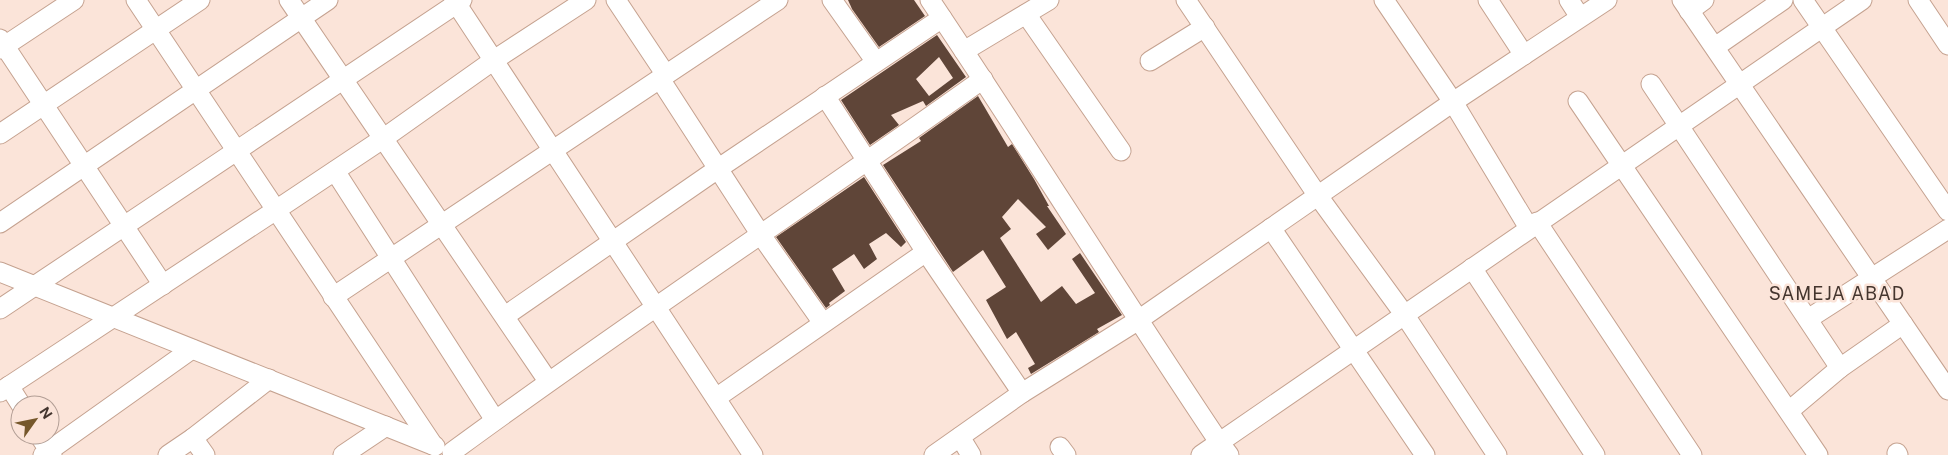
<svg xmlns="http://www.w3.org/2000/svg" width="1948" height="455" viewBox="0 0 1948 455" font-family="'Public Sans',sans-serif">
	<rect width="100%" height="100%" fill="#fbe4d9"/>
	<g fill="#5f4538" fill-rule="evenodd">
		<polygon points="848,0 914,0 925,16 879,47 852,9"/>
		<path d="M937 35 966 77 926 106 923 101 891 115 899 125 870 145 841 100ZM939 57 953 78 929 96 916 79Z"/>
		<polygon points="978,96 1008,147 1012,144 1034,179 1049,206 1047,206 1066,234 1048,250 1036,234 1046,227 1018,199 1002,217 1011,229 1000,238 1041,302 1062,286 1076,304 1095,293 1072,259 1080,253 1122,315 1097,329 1099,332 1031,374 1028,368 1035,364 1016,332 1007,339 986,300 1006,287 983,250 953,272 883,165 921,141 919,138"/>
		<polygon points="864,177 906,242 901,247 886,233 869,244 877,259 864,269 854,254 832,269 845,291 829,303 830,305 826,308 776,237"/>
	</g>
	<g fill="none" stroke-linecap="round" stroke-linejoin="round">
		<g stroke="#c5a290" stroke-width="21">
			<g id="minor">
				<polyline points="136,0 433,445"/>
				<polyline points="289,0 548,381"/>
				<polyline points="454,0 753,455"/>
				<polyline points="616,0 666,75"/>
				<polyline points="832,0 876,62"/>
				<path d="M930 0C1028 146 1121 296 1219 442L1229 455"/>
				<polyline points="1186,0 1318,196 1404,314 1497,455"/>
				<polyline points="1384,0 1453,102 1529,228"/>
				<polyline points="1488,0 1524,55"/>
				<polyline points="1569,0 1580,17"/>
				<polyline points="1682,0 1948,390"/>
				<polyline points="1803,0 1948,211"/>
				<polyline points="1918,0 1948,45"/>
				<polyline points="1689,11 1704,0"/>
				<polyline points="1026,14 1121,151"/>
				<polyline points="0,39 163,285"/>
				<polyline points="1715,47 1783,0"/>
				<polyline points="0,49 74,0"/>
				<polyline points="964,51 1049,0"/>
				<polyline points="1150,61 1205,27"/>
				<polyline points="660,79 761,235 823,323"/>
				<polyline points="1651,84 1840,368"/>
				<polyline points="825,96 926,252 1022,393"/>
				<polyline points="1578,101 1818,455"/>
				<polyline points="0,134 200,0"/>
				<polyline points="335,171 495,420"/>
				<polyline points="1537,222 1692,455"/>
				<polyline points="0,223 328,0"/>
				<polyline points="1271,228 1425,455"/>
				<polyline points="1472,268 1595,455"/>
				<polyline points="0,272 435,446"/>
				<polyline points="333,297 778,0"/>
				<polyline points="0,309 462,0"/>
				<polyline points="505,316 719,168 942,18"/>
				<polyline points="1808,319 1948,229"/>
				<polyline points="9,386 21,405"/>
				<polyline points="0,392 276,210 384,138 494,60 586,0"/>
				<polyline points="716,398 926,252"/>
				<polyline points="1789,411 1840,368 1903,324"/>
				<polyline points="39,435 52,455"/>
				<polyline points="960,437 971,455"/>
				<polyline points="193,438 205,455"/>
				<polyline points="1060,447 1066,455"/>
				<path d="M452 452C626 324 807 205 983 79"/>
				<polyline points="1897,453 1898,455"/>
				<polyline points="43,455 192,349"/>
				<polyline points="168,455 193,438 269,379"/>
				<polyline points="343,455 386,426"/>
				<polyline points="934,455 1022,393 1137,321 1453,102 1607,0"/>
				<polyline points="1201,455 1862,0"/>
			</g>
		</g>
		<use href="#minor" stroke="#fff" stroke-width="19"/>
	</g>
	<g text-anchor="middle" stroke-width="5" stroke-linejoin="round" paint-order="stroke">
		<g font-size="18" letter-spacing="1" fill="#44352e" stroke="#fbe4d9">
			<text x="1837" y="300">SAMEJA ABAD</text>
		</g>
	</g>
	<g transform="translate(35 420) rotate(57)"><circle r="24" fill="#fbe4d9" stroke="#b29e95"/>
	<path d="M0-4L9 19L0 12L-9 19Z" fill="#75572b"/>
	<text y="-8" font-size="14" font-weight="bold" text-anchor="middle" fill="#44352e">N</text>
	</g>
</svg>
